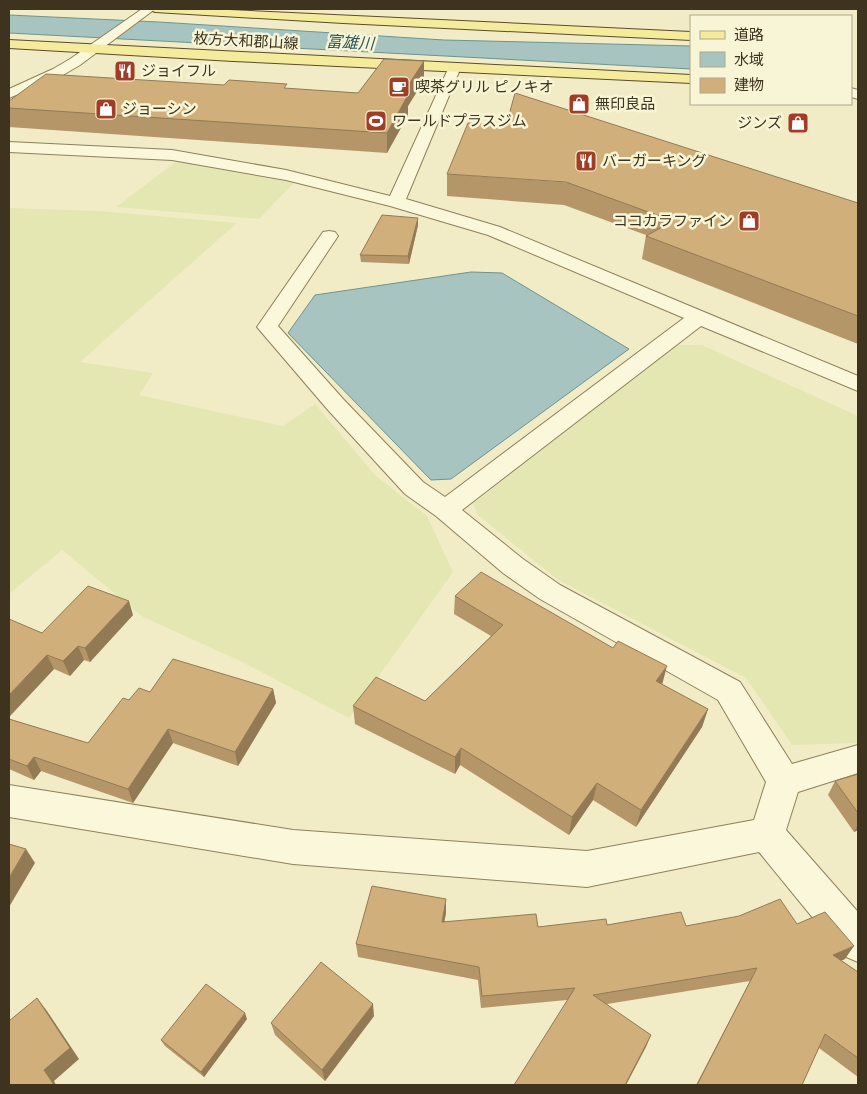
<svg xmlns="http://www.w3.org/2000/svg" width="867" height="1094" viewBox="0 0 867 1094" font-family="Spectral,'Noto Sans JP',serif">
	<rect width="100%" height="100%" fill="#f1ecc6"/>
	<g fill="#e5e7b3">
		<polygon points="177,161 294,183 259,219 116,207"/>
		<polygon points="9,208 100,211 237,223 80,362 153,373 139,395 283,426 315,404 376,476 427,516 453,572 349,718 238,660 143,617 62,550 9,594"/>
		<polygon points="675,345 702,345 858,416 858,743 792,745 746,678 558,580 478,515 473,504"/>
	</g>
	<g fill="#a8c4c1" stroke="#6d9491">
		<polygon points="9,15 159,22 444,40 691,46 691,69 9,33"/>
		<polygon points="471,272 502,273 629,349 451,479 431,480 288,333 315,295"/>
	</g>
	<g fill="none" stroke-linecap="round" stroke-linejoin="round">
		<g stroke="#8e805a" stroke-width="2">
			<g id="minor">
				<polygon points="142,9 155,9 80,65 63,75 9,98 9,89 53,69 70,59"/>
				<polygon points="455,63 461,67 406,199 500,227 858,376 858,391 701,326 462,510 523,559 560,585 740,682 792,764 858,745 858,773 798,792 786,830 858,912 858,962 844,956 759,852 587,887 293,864 9,817 9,785 293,830 587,851 754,820 766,782 718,700 540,599 503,573 436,516 405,494 328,410 257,327 323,232 329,231 335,232 338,236 278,326 344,400 423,482 445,497 684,318 488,235 390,206 286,180 172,160 9,152 9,142 172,150 286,170 390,196 449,67"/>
				<polygon points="851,88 858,90 858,99 851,97"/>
			</g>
		</g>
		<g stroke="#5b4c2e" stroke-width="2">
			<g id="major">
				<polygon points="149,9 209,9 691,32 691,40 343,23 155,12"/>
				<polygon points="9,40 691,75 691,83 233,61 9,48"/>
			</g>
		</g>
		<use href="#minor" fill="#fbf7da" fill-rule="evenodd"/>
		<use href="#major" fill="#f5eb9c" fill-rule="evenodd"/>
	</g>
	<g fill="#b49669">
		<polygon points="424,61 424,80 408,106 408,115 387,153 9,127 9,101 224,85 358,93"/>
		<polygon points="447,174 858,203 858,344 642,259 646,235 564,205 447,196"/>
		<polygon points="418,225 409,264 361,262 360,255"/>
		<polygon points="455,596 662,685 708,709 702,727 636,827 593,800 569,835 460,765 455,774 355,724 353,706 425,701 491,636 454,614"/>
		<polygon points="133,615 90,662 84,660 70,676 54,669 9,717 42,633"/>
		<polygon points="273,689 276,703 238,766 173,743 133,803 41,771 34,780 9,769 9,719 88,743 129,700 150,692"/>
		<polygon points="858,774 858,830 854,832 828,795 835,781"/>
		<polygon points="446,913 444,921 538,927 607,925 686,926 797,924 845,959 841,960 858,972 858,1077 819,1048 802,1085 696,1085 750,981 607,1004 646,1047 567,1000 481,1008 478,980 358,957 356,944"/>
		<polygon points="374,1016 325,1081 275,1035 271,1023"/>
		<polygon points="247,1019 204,1077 165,1046 161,1040"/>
	</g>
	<g fill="#927a55">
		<polygon points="424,61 424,80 408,106 408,115 387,153 387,133 402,95"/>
		<polygon points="418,218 418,225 409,264 408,256"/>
		<polygon points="129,601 133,615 90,662 85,648"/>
		<polygon points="78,646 84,660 70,676 63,661"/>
		<polygon points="47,655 54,669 9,717 9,695"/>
		<polygon points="667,666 662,685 656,681"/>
		<polygon points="273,689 276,703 238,766 235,752"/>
		<polygon points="708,709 702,727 636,827 641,810"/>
		<polygon points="168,729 173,743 133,803 128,789"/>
		<polygon points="461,748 460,765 455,774 455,757"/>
		<polygon points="34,757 41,771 34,780 27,766"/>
		<polygon points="597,783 593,800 569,835 572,817"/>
		<polygon points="858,825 858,830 854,832"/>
		<polygon points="26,849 35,863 9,907 9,878"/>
		<polygon points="446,899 446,913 442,935 442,922"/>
		<polygon points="854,946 845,959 824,968 833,955"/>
		<polygon points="37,998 47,1011 79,1059 54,1081 56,1085 54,1085 44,1070"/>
		<polygon points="373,1004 374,1016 325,1081 322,1070"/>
		<polygon points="245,1013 247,1019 204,1077 201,1072"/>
		<polygon points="651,1035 646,1047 626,1085 625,1085"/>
	</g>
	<g fill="#d1af7a" stroke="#927a55">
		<polygon points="384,59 424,61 402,95 408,95 387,133 9,108 9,101 46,74 224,85 229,80 287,84 284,88 358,93"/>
		<polygon points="515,93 858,203 858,316 646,236 673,221 566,182 447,174 468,123 506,126"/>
		<polygon points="382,215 418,218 408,256 360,255"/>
		<polygon points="481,572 613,648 618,641 667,666 656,681 708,709 641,810 597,783 572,817 461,748 455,757 353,706 376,677 425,701 503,625 455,596"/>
		<polygon points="88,586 129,601 85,648 78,646 63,661 47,655 9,695 9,619 42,633"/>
		<polygon points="173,659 273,689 235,752 168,729 128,789 34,757 27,766 9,759 9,719 88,743 123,698 129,700 139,688 150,692"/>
		<polygon points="858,774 858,813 835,781"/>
		<polygon points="9,844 26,849 9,878"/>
		<polygon points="372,886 446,899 442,922 536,914 538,927 606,919 607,925 681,912 686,926 739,916 780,899 797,924 825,912 854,946 833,955 858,972 858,1058 825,1034 802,1085 697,1085 757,968 593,995 651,1035 625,1085 514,1085 575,988 482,996 479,967 356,944"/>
		<polygon points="321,962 373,1004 322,1070 271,1023"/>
		<polygon points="206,984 245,1013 201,1072 161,1040"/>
		<polygon points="37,998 70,1048 44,1070 54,1085 9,1085 9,1021"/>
	</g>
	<defs>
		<g id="restaurant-square" transform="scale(1.125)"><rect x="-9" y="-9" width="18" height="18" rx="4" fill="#a03d26" stroke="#f8f5d6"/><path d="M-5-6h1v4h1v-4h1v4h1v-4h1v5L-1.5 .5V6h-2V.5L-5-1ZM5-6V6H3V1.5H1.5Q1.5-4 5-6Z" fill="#fff"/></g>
		<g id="cafe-square" transform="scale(1.125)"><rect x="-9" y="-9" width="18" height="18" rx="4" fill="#a03d26" stroke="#f8f5d6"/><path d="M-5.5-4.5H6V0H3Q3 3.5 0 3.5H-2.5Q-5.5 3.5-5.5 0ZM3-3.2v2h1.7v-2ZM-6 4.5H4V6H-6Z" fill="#fff"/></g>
		<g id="shop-square" transform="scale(1.125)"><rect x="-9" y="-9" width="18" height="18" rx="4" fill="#a03d26" stroke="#f8f5d6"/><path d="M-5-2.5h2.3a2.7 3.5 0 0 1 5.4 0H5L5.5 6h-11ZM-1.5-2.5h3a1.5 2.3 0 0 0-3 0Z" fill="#fff"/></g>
		<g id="stadium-square" transform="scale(1.125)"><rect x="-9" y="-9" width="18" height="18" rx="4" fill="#a03d26" stroke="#f8f5d6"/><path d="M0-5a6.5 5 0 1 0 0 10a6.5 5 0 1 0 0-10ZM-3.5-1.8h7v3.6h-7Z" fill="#fff"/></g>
	</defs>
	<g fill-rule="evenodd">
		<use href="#restaurant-square" x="125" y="71"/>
		<use href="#cafe-square" x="399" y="87"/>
		<use href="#shop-square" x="579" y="104"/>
		<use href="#shop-square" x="106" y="109"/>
		<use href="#stadium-square" x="376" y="121"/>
		<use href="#shop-square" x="798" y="123"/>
		<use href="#restaurant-square" x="586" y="161"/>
		<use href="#shop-square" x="749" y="221"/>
	</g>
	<g text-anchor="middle" stroke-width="5" stroke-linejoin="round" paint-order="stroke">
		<g font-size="15" fill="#3d331f" stroke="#f8f5d6">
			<text transform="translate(246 41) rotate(3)" y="5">枚方大和郡山線</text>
		</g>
		<g font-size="15" fill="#3d331f" stroke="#f8f5d6" text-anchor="start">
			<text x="141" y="76">ジョイフル</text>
			<text x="415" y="92">喫茶グリル ピノキオ</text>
			<text x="595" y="109">無印良品</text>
			<text x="122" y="114">ジョーシン</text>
			<text x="392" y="126">ワールドプラスジム</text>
			<text x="782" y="128" text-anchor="end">ジンズ</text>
			<text x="602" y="166">バーガーキング</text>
			<text x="733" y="226" text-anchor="end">ココカラファイン</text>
		</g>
		<g font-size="16" font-style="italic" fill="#2d575e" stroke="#f8f5d6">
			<text transform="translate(350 42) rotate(3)" y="6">富雄川</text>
		</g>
	</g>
	<rect width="867" height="1094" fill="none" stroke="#3d331f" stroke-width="20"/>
	<rect x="690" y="15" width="162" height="90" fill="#f8f5d6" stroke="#ada78d"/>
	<rect x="700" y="31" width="25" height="8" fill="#f5eb9c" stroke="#ada78d"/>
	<text x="734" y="40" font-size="15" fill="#3d331f">道路</text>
	<rect x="700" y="52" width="25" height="15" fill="#a8c4c1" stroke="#ada78d"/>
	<text x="734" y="65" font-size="15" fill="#3d331f">水域</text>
	<rect x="700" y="78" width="25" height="15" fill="#d1af7a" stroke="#ada78d"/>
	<text x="734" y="90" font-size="15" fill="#3d331f">建物</text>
</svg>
